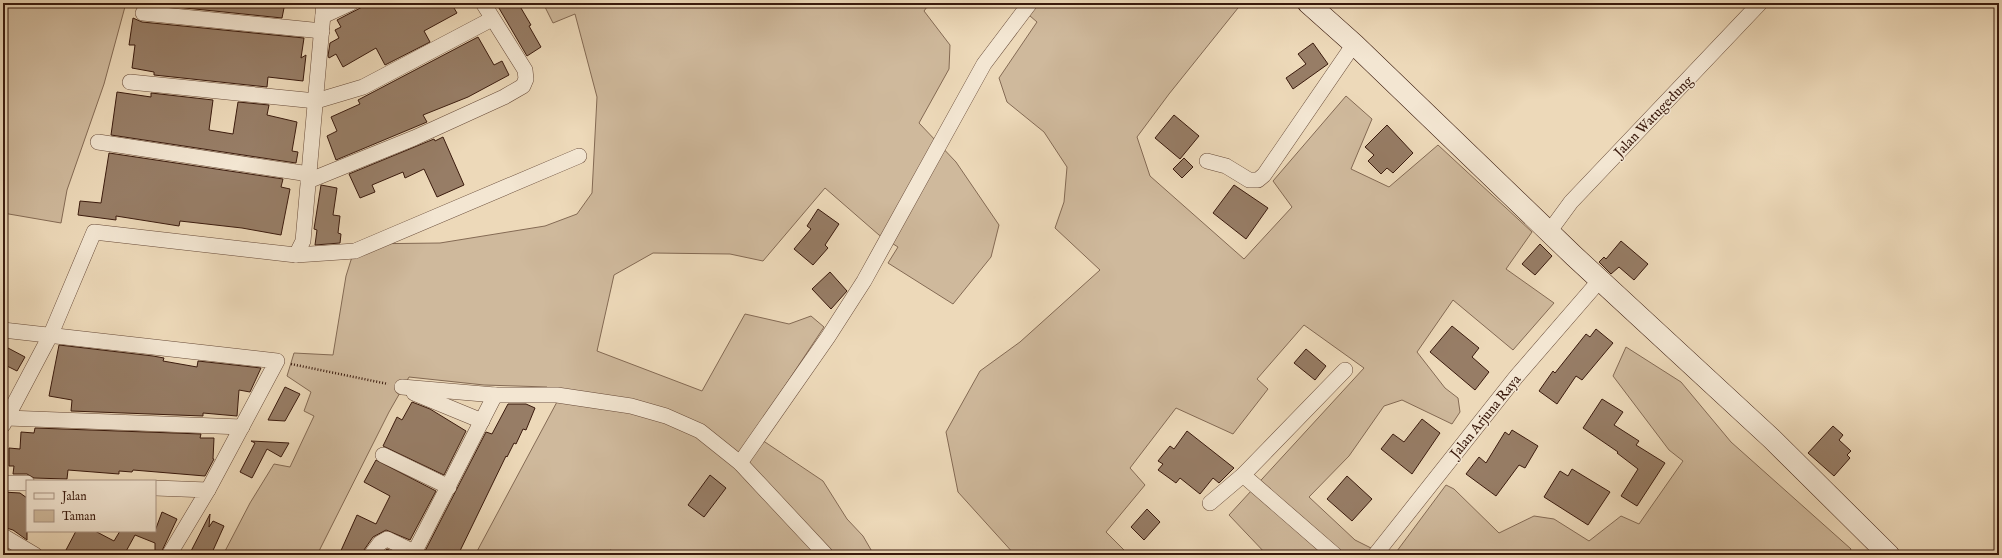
<svg xmlns="http://www.w3.org/2000/svg" width="2002" height="558" viewBox="0 0 2002 558" font-family="'IM FELL English',serif">
	<rect width="100%" height="100%" fill="#edd9b9"/>
	<filter id="stains"><feTurbulence type="fractalNoise" baseFrequency=".005" numOctaves="4"/><feColorMatrix values="0 0 0 0 .2 0 0 0 0 .09 0 0 0 0 .02 0 0 0 .5 -.17"/></filter>
	<radialGradient id="worn" r=".72"><stop offset=".6" stop-color="#630" stop-opacity="0"/><stop offset="1" stop-color="#630" stop-opacity=".3"/></radialGradient>
	<g fill="#cfb99c" stroke="#846a54">
		<polygon points="3,3 126,3 104,84 67,190 61,223 3,213"/>
		<polygon points="543,3 930,3 924,11 950,45 949,69 919,123 956,162 999,225 991,257 953,304 888,263 898,247 879,235 825,188 763,261 730,254 653,253 614,275 597,351 702,391 745,314 789,324 811,316 824,327 753,434 823,481 847,519 863,536 874,555 627,555 610,550 607,555 475,555 558,400 547,387 484,385 409,377 389,412 317,555 223,555 250,503 274,464 290,467 314,416 304,411 311,392 287,376 294,353 333,355 346,276 356,244 440,243 545,226 577,214 592,193 597,97 575,14 553,23"/>
		<polygon points="1015,3 1242,3 1169,94 1137,137 1150,176 1244,259 1292,207 1273,181 1346,96 1372,119 1351,169 1389,187 1438,145 1532,232 1506,269 1554,303 1513,350 1453,300 1417,352 1445,388 1458,398 1460,412 1452,424 1402,400 1384,406 1349,456 1309,497 1355,540 1385,555 1267,555 1229,515 1364,368 1304,325 1257,379 1268,389 1233,434 1176,408 1130,468 1145,485 1106,532 1129,555 1015,555 958,492 946,432 980,371 1020,342 1100,270 1055,228 1064,202 1067,167 1044,132 1007,102 999,78 1037,22"/>
		<polygon points="1626,347 1681,382 1731,442 1851,549 1848,555 1394,555 1446,485 1454,489 1499,533 1534,516 1554,519 1589,541 1621,516 1639,524 1683,461 1669,450 1613,376"/>
	</g>
	<g fill="#977d66" stroke="#3a1a0d">
		<polygon points="157,3 285,3 282,18 156,5"/>
		<polygon points="370,3 451,3 457,13 424,31 430,42 385,65 376,48 343,67 336,54 329,58 328,56 330,43 339,38 335,30 341,27 337,20"/>
		<polygon points="496,3 518,3 531,25 529,26 541,47 527,56"/>
		<polygon points="133,18 142,22 304,38 301,58 306,55 303,81 268,77 267,87 154,75 154,72 132,68 135,45 129,45"/>
		<polygon points="478,37 494,65 502,61 509,75 468,97 423,115 427,122 336,160 327,136 337,131 331,117 360,104 358,100"/>
		<polygon points="1313,43 1328,64 1293,89 1286,78 1306,64 1298,54"/>
		<polygon points="117,92 151,97 151,93 213,100 209,130 233,134 238,102 269,105 267,115 297,122 292,151 298,152 296,163 111,135"/>
		<polygon points="1174,115 1199,136 1180,159 1155,138"/>
		<polygon points="1387,125 1413,153 1393,173 1387,168 1381,174 1368,161 1374,155 1365,147"/>
		<polygon points="443,137 464,185 437,197 424,169 405,178 403,172 372,185 375,192 360,198 349,174 434,139 435,141"/>
		<polygon points="109,153 283,179 281,187 290,189 281,235 242,228 180,221 179,226 116,216 116,220 78,215 80,201 101,203"/>
		<polygon points="1184,158 1193,167 1182,178 1173,169"/>
		<polygon points="321,185 337,188 333,215 340,216 338,233 341,234 340,243 315,245 317,230 314,229"/>
		<polygon points="1234,185 1268,208 1246,239 1213,213"/>
		<polygon points="818,209 839,224 825,245 828,248 813,265 794,249 811,229 807,226"/>
		<polygon points="1621,241 1648,264 1634,280 1619,267 1611,274 1599,262 1604,257 1606,259"/>
		<polygon points="1540,244 1552,256 1535,275 1522,264"/>
		<polygon points="830,272 847,291 831,309 812,289"/>
		<polygon points="1452,326 1479,348 1472,357 1489,372 1475,390 1430,352"/>
		<polygon points="1596,329 1613,343 1582,380 1576,376 1557,404 1539,391 1553,371 1555,373 1586,334 1590,337"/>
		<polygon points="59,345 153,356 164,358 163,361 197,367 198,361 261,368 250,392 239,390 237,416 203,413 203,416 71,411 72,400 49,396"/>
		<polygon points="8,348 25,357 17,371 3,364 3,358"/>
		<polygon points="1306,349 1326,366 1315,380 1294,363"/>
		<polygon points="285,387 300,394 285,421 268,420"/>
		<polygon points="1602,399 1623,412 1614,425 1639,441 1636,445 1665,463 1637,506 1621,496 1638,469 1617,453 1618,452 1583,428"/>
		<polygon points="412,402 430,409 466,431 444,475 383,446 397,417 402,420"/>
		<polygon points="508,404 526,404 535,408 526,430 523,429 516,444 514,443 507,457 506,456 458,555 423,555 486,432 492,434"/>
		<polygon points="1422,419 1440,433 1412,474 1381,449 1393,434 1404,442"/>
		<polygon points="1833,426 1843,435 1839,440 1851,451 1847,455 1850,458 1834,476 1808,453"/>
		<polygon points="35,428 201,434 200,438 214,438 213,459 214,459 205,476 133,470 132,472 119,471 119,474 68,470 67,479 34,478 27,474 13,474 14,466 9,466 9,448 20,449 21,432 34,433"/>
		<polygon points="1512,430 1538,446 1525,468 1519,465 1496,496 1466,474 1479,457 1486,463 1505,432 1509,435"/>
		<polygon points="1187,431 1234,468 1219,483 1213,478 1200,494 1180,478 1176,483 1158,470 1163,464 1158,461 1170,446 1174,449"/>
		<polygon points="251,441 271,442 289,443 281,457 267,449 252,478 240,472 255,443"/>
		<polygon points="376,460 436,491 410,540 386,530 373,537 364,550 362,555 339,555 357,515 376,524 390,496 364,482"/>
		<polygon points="1572,469 1610,492 1588,525 1544,497 1560,471 1568,476"/>
		<polygon points="710,475 726,488 704,517 688,505"/>
		<polygon points="1347,476 1372,499 1352,521 1327,499"/>
		<polygon points="3,492 20,493 27,498 27,540 13,530 3,527"/>
		<polygon points="1147,509 1160,522 1144,540 1131,527"/>
		<polygon points="162,512 177,519 160,555 155,555 155,543 135,535 124,555 75,555 66,550 76,531 95,531 114,541 120,531 155,531"/>
		<polygon points="210,514 209,527 213,521 224,526 211,555 189,555"/>
		<polygon points="387,549 399,555 382,555"/>
	</g>
	<g fill="none" stroke-linecap="round" stroke-linejoin="round">
		<g stroke="#674a38" stroke-width="16">
			<g id="street">
				<polyline points="143,13 322,31"/>
				<polyline points="323,16 351,3"/>
				<polyline points="130,82 316,101 363,87 492,19"/>
				<polyline points="98,142 309,174"/>
				<polyline points="1207,161 1226,166 1249,180 1258,180 1264,175 1354,44"/>
				<polyline points="308,181 414,138 504,97 523,86 526,79 525,70 483,3"/>
				<polyline points="1549,232 1571,202 1760,3"/>
				<polyline points="296,255 303,241 324,3"/>
				<polyline points="3,330 277,361 208,490"/>
				<polyline points="402,387 495,395 557,395 631,406 666,416 700,431 740,463 826,555"/>
				<polyline points="414,393 482,421"/>
				<polyline points="7,418 242,427"/>
				<polyline points="3,425 51,334 94,232 296,255 355,251 579,156"/>
				<polyline points="383,455 449,487"/>
				<polyline points="740,463 828,337 864,281 984,64 1030,3"/>
				<polyline points="1243,475 1345,370"/>
				<polyline points="3,483 27,483"/>
				<polyline points="155,488 208,490 169,555"/>
				<polyline points="1210,503 1243,475 1335,555"/>
				<polyline points="3,536 35,555"/>
				<polyline points="371,555 380,543 387,539 414,552"/>
				<polyline points="413,555 495,395"/>
				<polyline points="1375,555 1516,377 1600,280"/>
			</g>
		</g>
		<g stroke="#3a1a0d" stroke-width="22">
			<polyline id="secondary" points="1308,3 1354,44 1574,256 1772,439 1889,555"/>
		</g>
		<polyline stroke="#3a1a0d" stroke-width="2.5" stroke-dasharray="1 2" stroke-linecap="butt" points="291,364 388,384"/>
		<use href="#street" stroke="#f3e6d2" stroke-width="15"/>
		<use href="#secondary" stroke="#f3e6d2" stroke-width="21"/>
	</g>
	<g text-anchor="middle" stroke-width="3" stroke-linejoin="round" paint-order="stroke">
		<g font-size="14" fill="#3a1a0d" stroke="#f3e6d2">
			<text transform="translate(1653 116) rotate(-46)" y="5">Jalan Watugedung</text>
			<text transform="translate(1485 416) rotate(-51)" y="5">Jalan Arjuna Raya</text>
		</g>
	</g>
	<rect width="2002" height="558" fill="none" stroke="#edd9b9" stroke-width="16"/>
	<rect x="4" y="4" width="1994" height="550" fill="none" stroke="#3a1a0d" stroke-width="2"/>
	<rect x="8" y="8" width="1986" height="542" fill="none" stroke="#3a1a0d"/>
	<rect x="26" y="480" width="130" height="52" fill="#f3e6d2" stroke="#a99483"/>
	<rect x="34" y="493" width="20" height="6" fill="#f3e6d2" stroke="#a99483"/>
	<text x="62" y="500" font-size="12" fill="#3a1a0d">Jalan</text>
	<rect x="34" y="510" width="20" height="12" fill="#cfb99c" stroke="#a99483"/>
	<text x="62" y="520" font-size="12" fill="#3a1a0d">Taman</text>
	<rect width="100%" height="100%" filter="url(#stains)"/>
	<rect width="100%" height="100%" fill="url(#worn)"/>
</svg>
